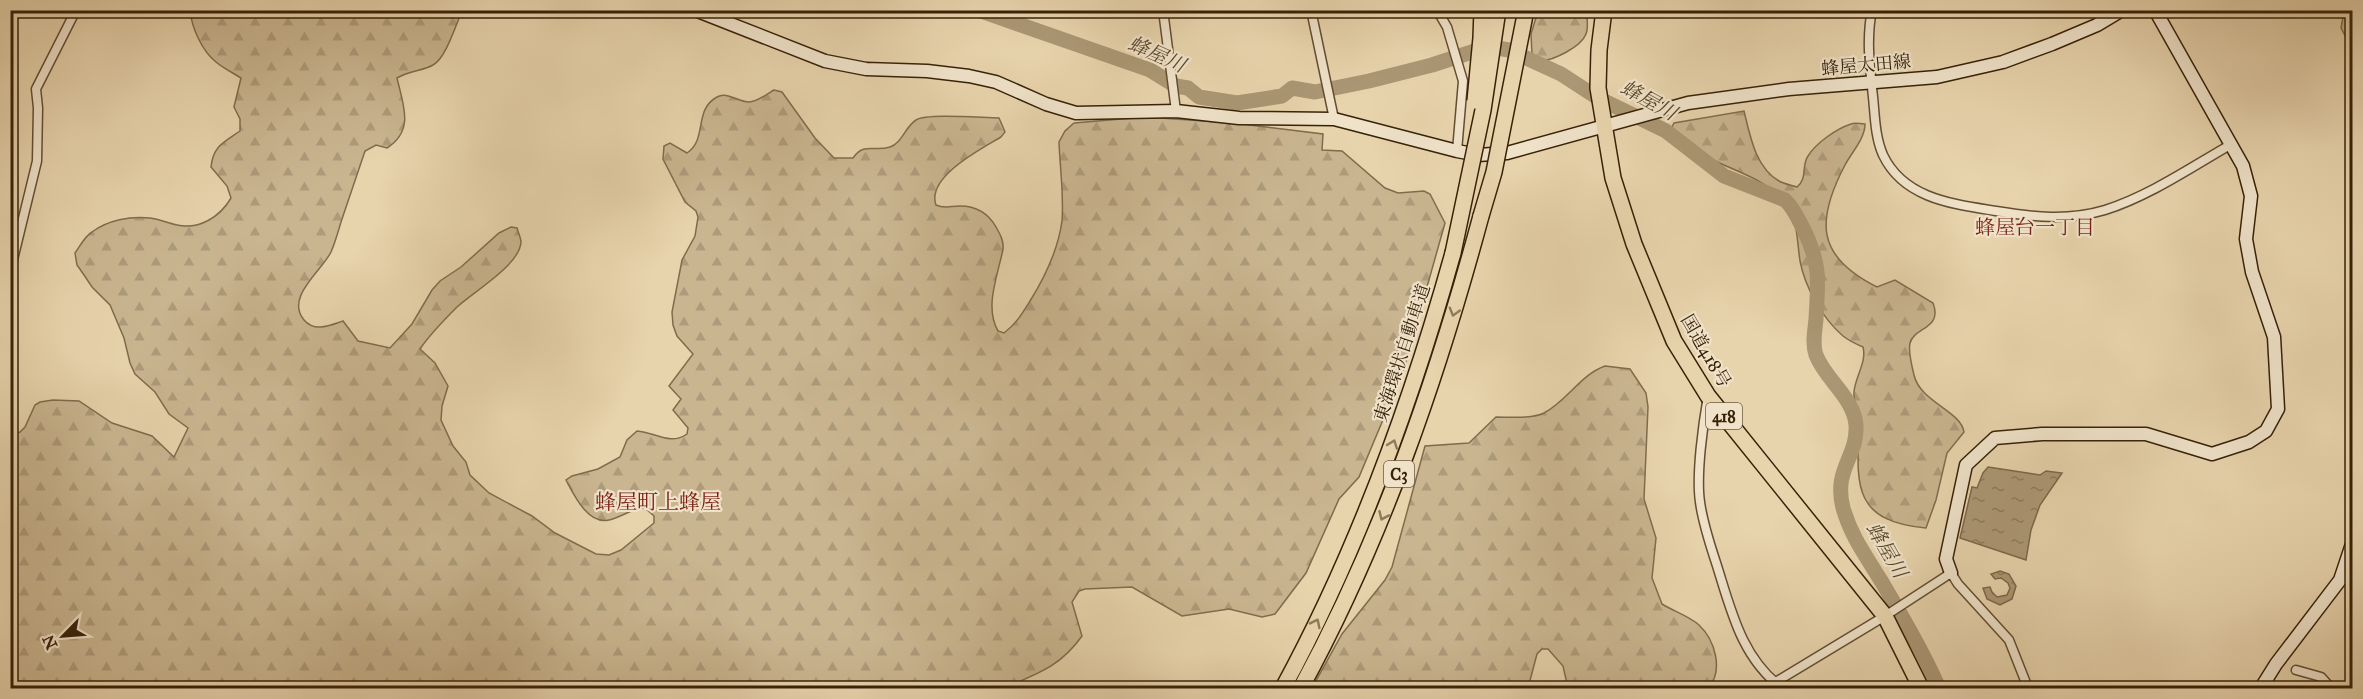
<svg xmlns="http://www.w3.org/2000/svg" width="2363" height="699" viewBox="0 0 2363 699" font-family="'IM FELL Great Primer','Noto Serif JP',serif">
	<defs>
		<pattern id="forest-firs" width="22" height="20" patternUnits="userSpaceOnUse" patternTransform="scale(1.5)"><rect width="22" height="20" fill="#c9b590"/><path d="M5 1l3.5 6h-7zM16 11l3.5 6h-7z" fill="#ad9b7b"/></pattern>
		<pattern id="park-crowns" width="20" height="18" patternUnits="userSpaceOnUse" patternTransform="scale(1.5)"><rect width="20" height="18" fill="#c9b590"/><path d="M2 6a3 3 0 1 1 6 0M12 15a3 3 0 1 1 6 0" fill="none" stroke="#ad9b7b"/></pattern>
		<pattern id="water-ripples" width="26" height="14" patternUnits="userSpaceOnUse" patternTransform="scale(1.5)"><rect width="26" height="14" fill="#ab9774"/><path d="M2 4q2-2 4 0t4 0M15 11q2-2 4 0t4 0" fill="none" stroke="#8c7b5d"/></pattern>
	</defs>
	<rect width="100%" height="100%" fill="#e7d3ac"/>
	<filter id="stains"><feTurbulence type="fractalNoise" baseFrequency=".00333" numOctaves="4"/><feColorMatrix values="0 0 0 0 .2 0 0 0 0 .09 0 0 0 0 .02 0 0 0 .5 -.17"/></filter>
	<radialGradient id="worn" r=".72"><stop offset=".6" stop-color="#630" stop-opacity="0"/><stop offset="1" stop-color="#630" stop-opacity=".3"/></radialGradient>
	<g fill="url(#forest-firs)" stroke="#806c4c" stroke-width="1.5">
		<path d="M190 11H462C456 24 446 58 433 65 423 71 410 70 397 78 403 105 415 130 387 148L376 145 365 151C357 175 349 198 341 222 338 232 335 243 331 252 321 272 285 297 304 320 315 333 331 325 343 321L358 341 390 348 412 324 432 290 440 281 461 267 499 233 511 227 517 228C518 232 521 238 521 242 520 265 473 292 457 307 444 320 430 334 420 349L435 363 448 386 442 406 441 420 453 446 466 462 470 475 489 493 532 516 555 533 596 554 609 555 621 550 654 523V516L645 508C632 508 622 517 609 520 588 525 574 495 566 480L572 476 598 469 620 457 627 440 637 431C655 432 670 446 687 434L688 428 673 410 681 399 669 386 693 354 677 336 673 325 672 312 682 260 695 236 698 217 696 211 685 202 663 159 664 146 670 143 687 153C708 139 693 110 717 97 727 91 738 102 749 102 757 102 767 94 774 90L782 92 815 138 834 158H853C864 142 874 152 890 147 902 143 905 127 916 120 927 113 983 118 999 118L1005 132 1001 137C981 149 926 177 936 205 944 209 951 206 960 206 976 206 988 213 996 227 1000 234 1004 241 1003 249 998 275 984 307 998 331L1004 333C1016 324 1022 314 1030 301 1045 277 1058 250 1062 221 1064 196 1060 168 1059 142L1065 131 1074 123 1145 117 1234 123 1323 134 1322 150 1342 151 1385 188 1398 193 1424 191 1430 194 1445 223 1403 372 1359 477 1339 499 1306 573 1275 614 1262 617 1229 609 1182 616 1132 587 1085 589 1079 591 1072 602 1082 636C1060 667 1037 674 1004 688H11L10 435 20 432 25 427 35 405 40 402 53 400 79 401 112 423 152 436 174 457 188 428 169 414 155 392 135 374 130 363 124 338 110 305 92 287 84 275 77 265 75 253C80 246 85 236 92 232 108 220 130 216 150 218 159 219 168 223 177 225 199 230 220 217 231 198L227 186 211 167C213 146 224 142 240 131V119L234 107 241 78C233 73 223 68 216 62 202 51 192 28 190 11Z"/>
		<path d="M1538 11H1586C1587 19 1589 26 1586 34 1581 47 1554 60 1541 61L1532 54 1531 34Z"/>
		<path d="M1744 111C1750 135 1755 167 1779 181 1784 184 1791 185 1797 187 1808 178 1801 166 1808 156 1816 143 1836 129 1851 124 1855 122 1860 124 1865 124 1865 139 1851 153 1845 165 1815 222 1817 257 1877 287L1895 280 1933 303C1943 329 1914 327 1910 343 1908 351 1912 367 1914 375 1920 402 1961 411 1964 432L1947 453 1936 500 1926 528C1851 521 1857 484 1859 423 1859 413 1853 402 1854 392 1855 377 1867 362 1863 347 1856 344 1848 340 1843 336 1822 318 1805 287 1800 261 1797 242 1798 219 1786 203 1766 178 1730 170 1703 155 1692 149 1681 137 1671 129L1674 123Z"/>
		<path d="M1605 366 1630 369 1646 393 1648 407 1644 499 1656 538 1652 578 1662 604C1673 611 1689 616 1699 625 1715 640 1724 671 1708 688H1568L1563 666 1548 649H1542L1537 654 1528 688H1312L1342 634 1385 580 1392 567 1425 446 1469 443 1496 417C1511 417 1531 419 1544 413 1567 401 1580 375 1605 366Z"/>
	</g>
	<polygon fill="url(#park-crowns)" stroke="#806c4c" stroke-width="1.5" points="2344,11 2352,11 2352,49 2341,28"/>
	<g fill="url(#water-ripples)" stroke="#7d6849" stroke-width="1.5">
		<polygon points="1988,467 2040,475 2046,471 2062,473 2040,505 2031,530 2026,560 1960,538 1972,487 1977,488 1983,473"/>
		<polygon points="2000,571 2009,574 2016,586 2012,599 2000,605 1987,599 1983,588 1990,587 1992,592 1997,597 2007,595 2010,588 2008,583 2001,578 1995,579 1991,574"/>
	</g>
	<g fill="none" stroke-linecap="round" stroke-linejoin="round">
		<path stroke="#ab9774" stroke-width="15" d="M978 10 1150 70 1176 86 1188 88 1199 97 1237 103 1282 96 1292 88 1315 92 1369 81 1432 65 1481 49 1497 48 1509 50 1561 74 1598 98 1666 131 1724 176 1785 200C1794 208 1798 219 1804 230 1821 266 1818 280 1816 319 1815 330 1812 344 1816 355 1825 379 1854 398 1856 425 1858 457 1833 469 1843 508 1852 539 1867 557 1883 584 1903 618 1923 652 1939 688"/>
		<g stroke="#634e31" stroke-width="11">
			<g id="street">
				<polyline points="1163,10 1176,111"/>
				<polyline points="1311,10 1334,119"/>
				<polyline points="1437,10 1447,27 1463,81 1457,151"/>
				<path d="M1872 10C1866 39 1870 68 1873 97 1875 116 1875 137 1883 155 1904 199 1953 204 1996 211 2033 217 2068 221 2105 210 2149 196 2190 168 2230 145"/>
				<polyline points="10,272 37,161 38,108 36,89 76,10"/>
				<path d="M1708 396C1703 424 1696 475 1700 502 1703 525 1711 547 1718 569 1732 614 1743 659 1782 688"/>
				<polyline points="2296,670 2321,677 2331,688"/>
				<polyline points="1774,683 1885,616 1951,573 1958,584 2009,640 2028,688"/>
			</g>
		</g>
		<g stroke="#372208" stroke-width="15">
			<g id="secondary">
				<polyline points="695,10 825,61 866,69 927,71 969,76 996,82 1046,104 1076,113 1176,111 1239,118 1334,119 1457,151 1478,155 1507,153 1688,103 1789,89 1937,77 2003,62 2052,44 2097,25 2122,10"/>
				<polyline points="1951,573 1946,559 1966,465 1995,438 2042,434 2146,434 2212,454 2249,442 2266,431 2278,409 2274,337 2252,272 2246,239 2251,196 2243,166 2155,10"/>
				<polyline points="2261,688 2276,664 2340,580 2352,544"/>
			</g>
		</g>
		<g stroke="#372208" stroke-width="18">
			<g id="highway">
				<polyline points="1604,10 1599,50 1598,88 1613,178 1634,244 1674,341 1708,396 1885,616 1921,688"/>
				<path d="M1283 688C1358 550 1411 404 1453 253"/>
				<path d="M1301 688C1382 539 1437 379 1481 216"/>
			</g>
		</g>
		<use href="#street" stroke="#efe2c9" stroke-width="8"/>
		<use href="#secondary" stroke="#efe2c9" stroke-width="12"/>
		<use href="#highway" stroke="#e7d3ac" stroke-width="15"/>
		<g stroke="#372208" stroke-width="18" stroke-linecap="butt">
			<g id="highway-bridge">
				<polyline points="1475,101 1481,38 1482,10"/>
				<polyline points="1481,216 1494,172 1526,10"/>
				<polyline points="1453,253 1483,110 1498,10"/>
			</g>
		</g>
		<use href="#highway-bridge" stroke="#e7d3ac" stroke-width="15"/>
	</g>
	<defs><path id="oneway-chevron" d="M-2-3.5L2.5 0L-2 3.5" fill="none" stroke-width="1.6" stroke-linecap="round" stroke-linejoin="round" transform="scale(1.5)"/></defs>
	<g stroke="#8f7a5a">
		<use href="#oneway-chevron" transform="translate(1454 312) rotate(106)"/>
		<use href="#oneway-chevron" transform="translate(1393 444) rotate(-70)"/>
		<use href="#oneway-chevron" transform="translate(1383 516) rotate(114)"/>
		<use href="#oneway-chevron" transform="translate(1316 623) rotate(-64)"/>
	</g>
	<g text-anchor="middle" stroke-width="4.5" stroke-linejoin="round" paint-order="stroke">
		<g fill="#efe2c9" stroke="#6e5c42" stroke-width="1.5">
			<rect x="1706" y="403" width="36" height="26" rx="4.5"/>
			<rect x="1384" y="461" width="30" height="26" rx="4.5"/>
		</g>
		<g font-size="16" font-weight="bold" fill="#372208">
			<text x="1724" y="422">418</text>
			<text x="1399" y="480">C3</text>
		</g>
		<g font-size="18" fill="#372208" stroke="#efe2c9">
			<text transform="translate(1866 65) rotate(-5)" y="6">蜂屋太田線</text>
			<text transform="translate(1706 351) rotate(60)" y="6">国道418号</text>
			<text transform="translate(1402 353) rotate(-72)" y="6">東海環状自動車道</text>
		</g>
		<g font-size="20" font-style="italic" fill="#5a4528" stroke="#efe2c9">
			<text transform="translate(1157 54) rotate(24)" y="7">蜂屋川</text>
			<text transform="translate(1649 100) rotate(29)" y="7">蜂屋川</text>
			<text transform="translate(1887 550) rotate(60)" y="7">蜂屋川</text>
		</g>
		<g font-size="20" fill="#7a1f14" stroke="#efe2c9">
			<text x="2035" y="234">蜂屋台一丁目</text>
		</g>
		<g font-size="21" fill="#7a1f14" stroke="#efe2c9">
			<text x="658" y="509">蜂屋町上蜂屋</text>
		</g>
	</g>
	<rect width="2363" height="699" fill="none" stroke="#e7d3ac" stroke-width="36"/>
	<rect x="12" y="12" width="2339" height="675" fill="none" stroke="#372208" stroke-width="3"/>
	<rect x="18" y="18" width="2327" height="663" fill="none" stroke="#372208" stroke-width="1.5"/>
	<g transform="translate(63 636) rotate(245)" stroke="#efe2c9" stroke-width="4.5" paint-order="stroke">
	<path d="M0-4.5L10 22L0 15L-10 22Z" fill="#372208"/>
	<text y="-9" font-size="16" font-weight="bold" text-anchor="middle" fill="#372208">N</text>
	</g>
	<rect width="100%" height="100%" filter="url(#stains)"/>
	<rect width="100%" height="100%" fill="url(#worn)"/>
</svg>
